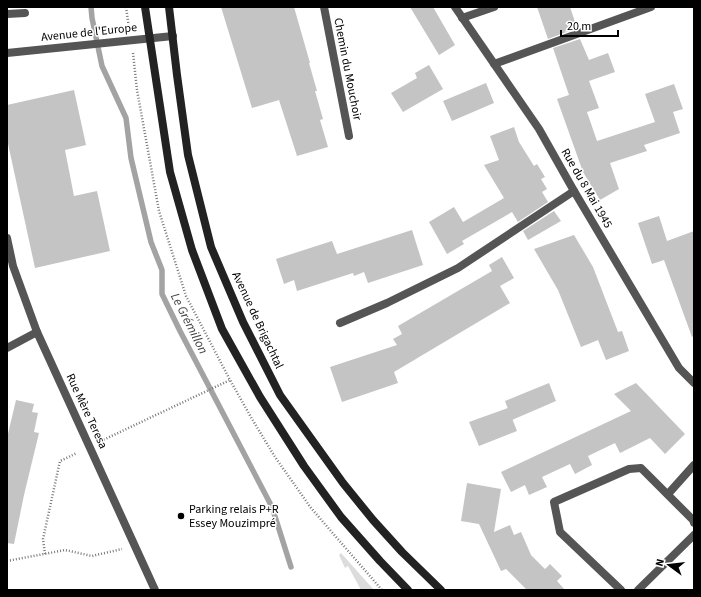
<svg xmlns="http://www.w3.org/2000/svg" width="701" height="597" viewBox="0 0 701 597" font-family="'Source Sans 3',sans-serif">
	<rect width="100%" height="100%" fill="#fff"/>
	<polygon fill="#dcdcdc" points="341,553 374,590 361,590 348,566 345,568 339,555"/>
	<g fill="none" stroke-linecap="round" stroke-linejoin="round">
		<polyline stroke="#a3a3a3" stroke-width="5.5" points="91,7 92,18 102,66 126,118 131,158 151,242 162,270 162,294 180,331 272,507 291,567"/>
	</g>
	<g fill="#c4c4c4">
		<polygon points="221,7 294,7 310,63 309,63 317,91 315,91 323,119 320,120 328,147 297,156 279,100 252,108"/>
		<polygon points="410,7 433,7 455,45 439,55"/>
		<polygon points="537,7 570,7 577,28 548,39"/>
		<polygon points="580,39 589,60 608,53 615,72 589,81 599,108 587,112 597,141 655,122 645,94 674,84 683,109 673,112 680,133 644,145 647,151 610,163 619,189 600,200 583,172 557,99 569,95 553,48"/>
		<polygon points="429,65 443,89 403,112 391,93 417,78 415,73"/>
		<polygon points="486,83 494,103 452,121 443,101"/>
		<polygon points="74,90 86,145 65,150 74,196 97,191 110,251 35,268 7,139 7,105"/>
		<polygon points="514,127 519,142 534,166 537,164 545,177 541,179 547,189 542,192 548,202 518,222 512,212 462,241 464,244 447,254 429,222 454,207 463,222 504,198 484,165 499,160 490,136"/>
		<polygon points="554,211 561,221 528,240 523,231"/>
		<polygon points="659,216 667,241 694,231 694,336 692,337 664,260 652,264 638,223"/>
		<polygon points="412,230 423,265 368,283 364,272 354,276 353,273 297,291 294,280 284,284 276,259 332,241 337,254"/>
		<polygon points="574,235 593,267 618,332 622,331 629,351 606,360 598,340 581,347 558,290 534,249"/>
		<polygon points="502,257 514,278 500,286 510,303 394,372 398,383 342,402 330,367 397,345 393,339 402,334 398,326 492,271 489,265"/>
		<polygon points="549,383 556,401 512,420 505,401"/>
		<polygon points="636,383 685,434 665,454 650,438 620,453 615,443 588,456 592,465 575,474 570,464 542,477 547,487 529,495 525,485 511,492 501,472 631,411 614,394"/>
		<polygon points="16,400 34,404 32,412 38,413 34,432 39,433 24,495 14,544 7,543 7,438"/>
		<polygon points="508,408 517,431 479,446 469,422"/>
		<polygon points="467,483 501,489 494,532 510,525 514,535 521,532 531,555 545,569 550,564 562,576 557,581 565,590 527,590 506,569 501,571 479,524 461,521"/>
	</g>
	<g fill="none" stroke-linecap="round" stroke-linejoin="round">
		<g stroke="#777" stroke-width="2.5" stroke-dasharray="1 2" stroke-linecap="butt">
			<polyline points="126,7 129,28"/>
			<polyline points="133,53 137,90 159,211 186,296 230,380 252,419 275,457 311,508 382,590"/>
			<polyline points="101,441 230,380"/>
			<polyline points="45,554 43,539 60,461 77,453"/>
			<polyline points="7,561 65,550 92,556 122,549"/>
		</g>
		<g stroke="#555" stroke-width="8">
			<polyline points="324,7 349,136"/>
			<polyline points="7,14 25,13"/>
			<polyline points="462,18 494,7"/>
			<polyline points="494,64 651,7"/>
		</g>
		<g stroke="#555" stroke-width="8">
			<polyline points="455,7 539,129 574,191 679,368 694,383"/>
			<polyline points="7,238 13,266 37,332 155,590"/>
			<polyline points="340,323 387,303 458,268 574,191"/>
			<polyline points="7,348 37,332"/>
			<polyline points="668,494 694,465"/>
			<polyline points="621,590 560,532 554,502 629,469 641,468 693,520 694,523"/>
			<polyline points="638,590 694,535"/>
		</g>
		<polyline stroke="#555" stroke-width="8" points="7,53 173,36"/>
		<g stroke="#222" stroke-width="8">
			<polyline points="145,7 170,172 192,250 222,329 260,397 304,466 341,517 380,561 408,590"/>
			<polyline points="169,7 177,75 188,155 211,247 243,322 280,395 343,483 373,520 402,552 441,590"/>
		</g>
	</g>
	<circle fill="#000" stroke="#fff" stroke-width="1.5" cx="181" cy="516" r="4"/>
	<g text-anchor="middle" stroke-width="3" stroke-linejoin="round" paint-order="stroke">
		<g font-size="12" fill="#000" stroke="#fff">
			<text transform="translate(89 32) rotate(-6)" y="4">Avenue de l'Europe</text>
			<text transform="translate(348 69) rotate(79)" y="4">Chemin du Mouchoir</text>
			<text transform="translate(587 188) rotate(60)" y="4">Rue du 8 Mai 1945</text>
			<text transform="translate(258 320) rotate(65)" y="4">Avenue de Brigachtal</text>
			<text transform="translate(87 411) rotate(65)" y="4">Rue Mère Teresa</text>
		</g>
		<g font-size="12" fill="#000" stroke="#fff" text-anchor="start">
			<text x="189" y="513">Parking relais P+R<tspan x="189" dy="14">Essey Mouzimpré</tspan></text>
		</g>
		<g font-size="13" font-style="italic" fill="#444" stroke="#fff">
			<text transform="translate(190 323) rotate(63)" y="5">Le Grémillon</text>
		</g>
	</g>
	<rect width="701" height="597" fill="none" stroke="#000000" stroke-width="16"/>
	<g transform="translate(669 565) rotate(285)" stroke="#ffffff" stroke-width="3" paint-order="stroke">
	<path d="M0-3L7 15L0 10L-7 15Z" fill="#000000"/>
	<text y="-6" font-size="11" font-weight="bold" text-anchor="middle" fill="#000000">N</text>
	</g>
	<path d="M561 30v6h57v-6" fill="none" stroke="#000000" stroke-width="2"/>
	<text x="567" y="30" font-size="12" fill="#000000" stroke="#ffffff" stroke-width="3" paint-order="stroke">20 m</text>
</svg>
